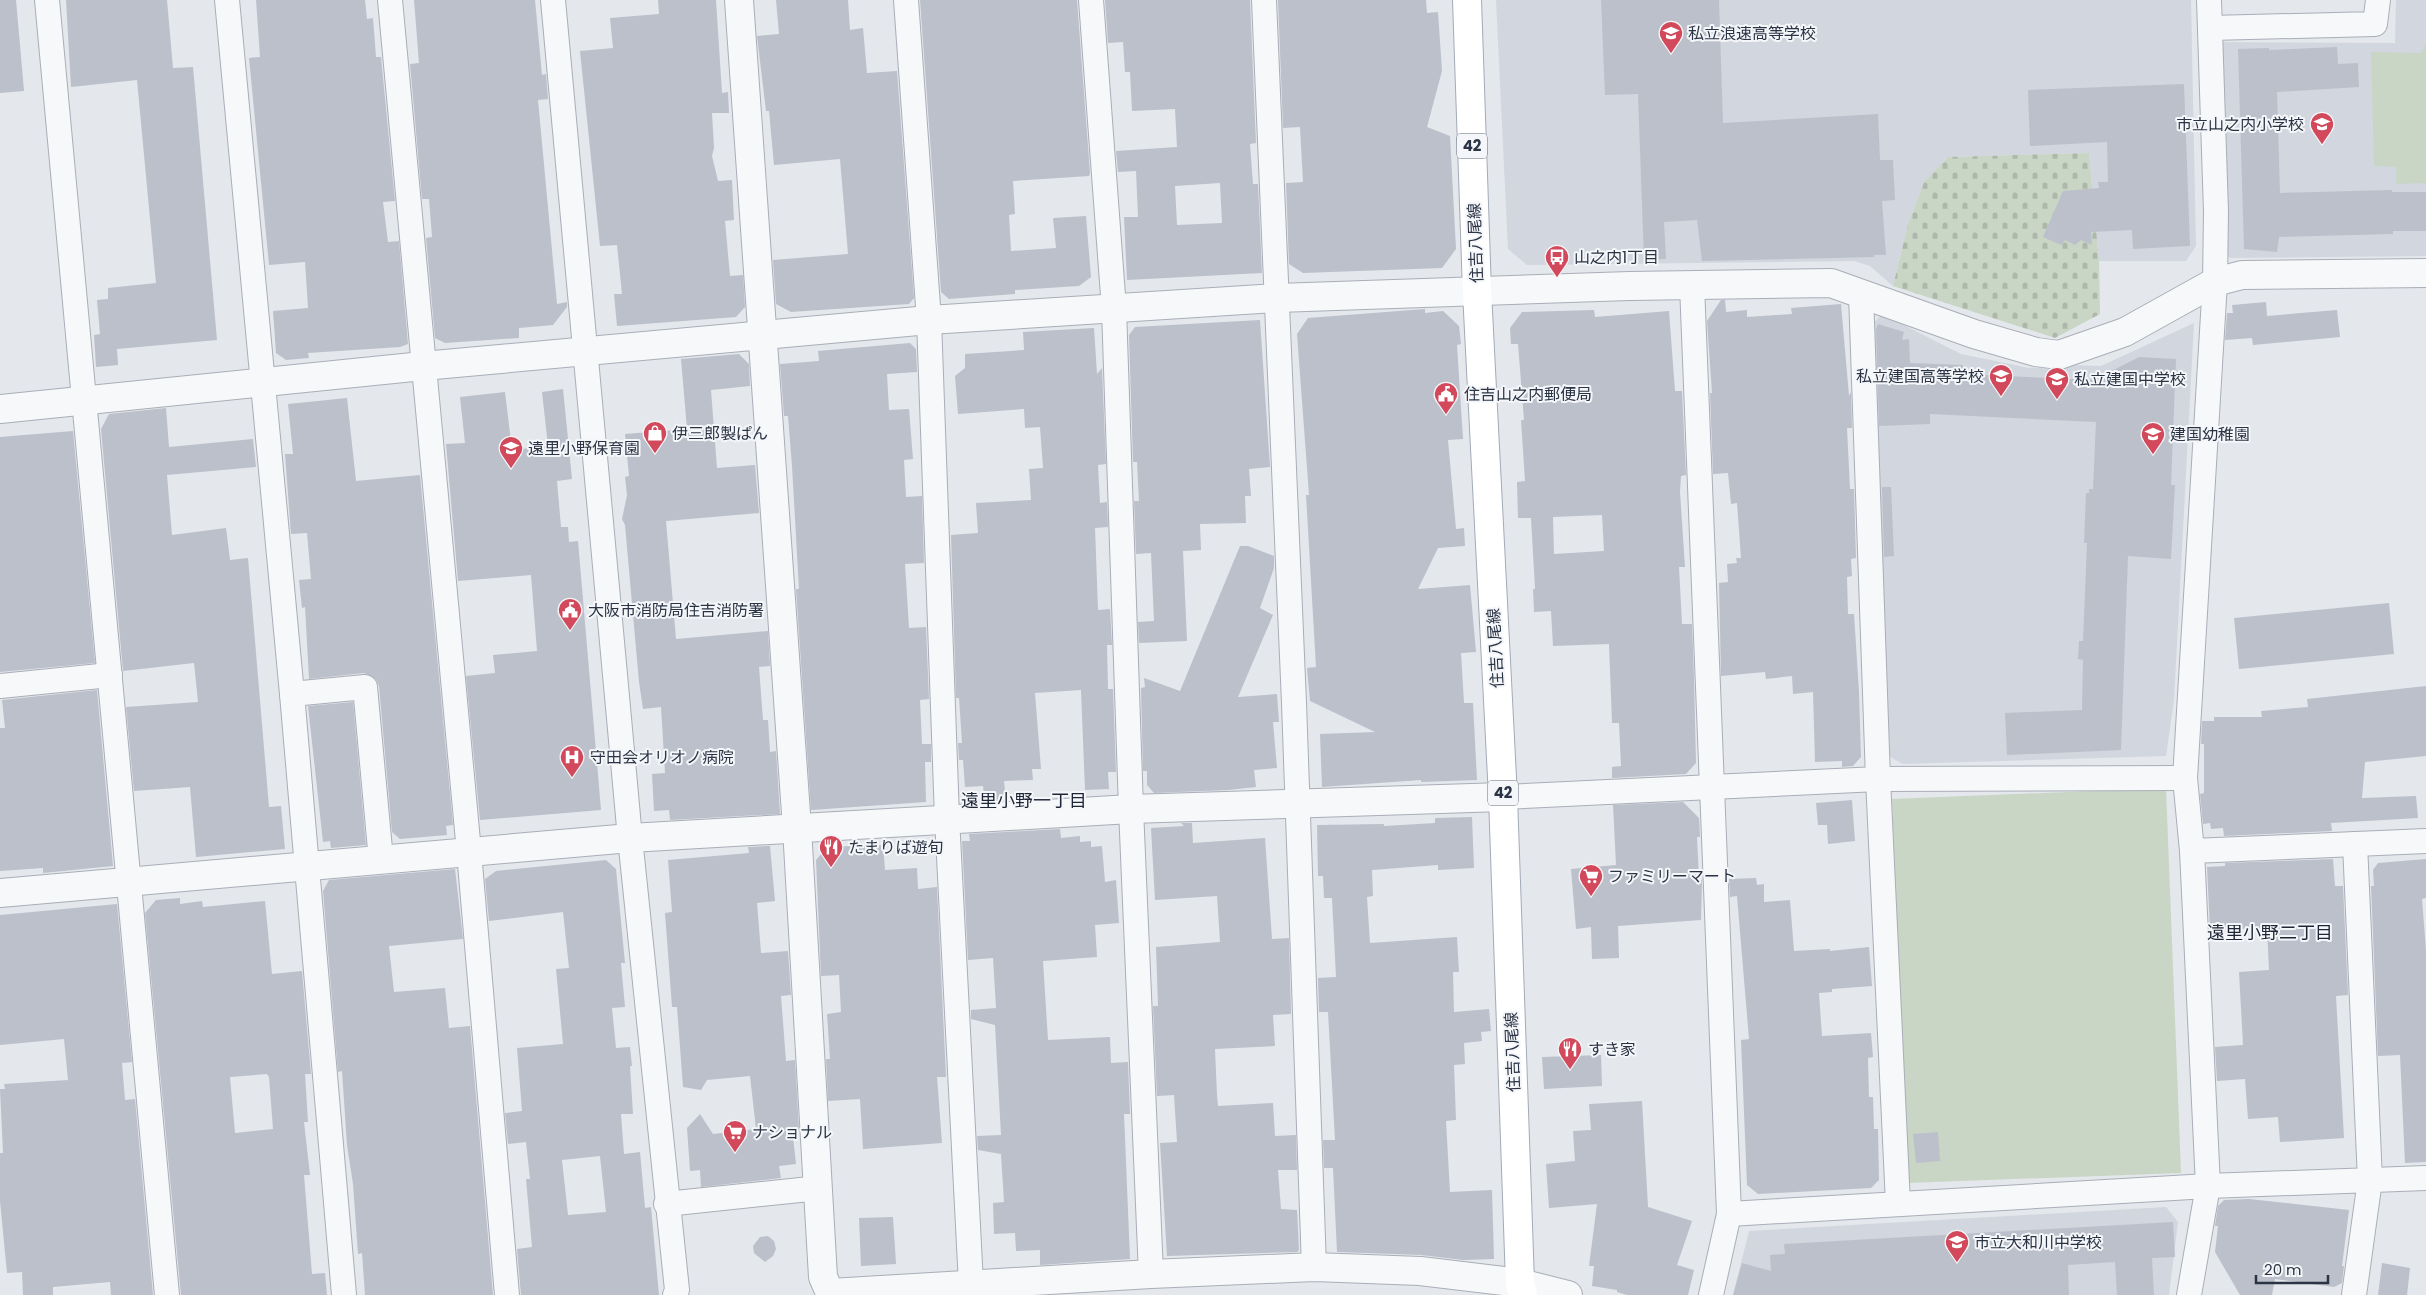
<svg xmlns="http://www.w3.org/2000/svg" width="2426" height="1295" viewBox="0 0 2426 1295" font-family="Poppins,'Noto Sans JP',sans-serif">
	<defs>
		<pattern id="cemetery-stones" width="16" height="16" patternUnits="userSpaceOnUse" patternTransform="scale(1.25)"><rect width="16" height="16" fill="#c9d6c5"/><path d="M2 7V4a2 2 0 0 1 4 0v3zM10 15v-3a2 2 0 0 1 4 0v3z" fill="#adb8ab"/></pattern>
	</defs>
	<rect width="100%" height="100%" fill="#e4e7ec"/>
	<g fill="#d2d6de">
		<polygon points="1496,0 2191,0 2196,246 2186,261 2099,261 2089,153 1948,157 1924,182 1908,224 1893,286 1870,266 1854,261 1527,265 1508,249"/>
		<polygon points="2396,0 2426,0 2426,256 2230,258 2218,246 2217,42 2395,43"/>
		<polygon points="1882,314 1961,354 2029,368 2067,365 2101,366 2194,323 2174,700 2166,756 1903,764 1890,757 1873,324"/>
		<polygon points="2166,1207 2178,1222 2169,1295 1733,1295 1749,1231"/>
	</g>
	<polygon fill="url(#cemetery-stones)" points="2089,153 2099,261 2100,314 2055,338 1893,286 1908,224 1924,182 1948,157"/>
	<g fill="#c9d6c5">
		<polygon points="2426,44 2426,183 2396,184 2396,167 2374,166 2371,52 2421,53"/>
		<polygon points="2166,788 2181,1173 1907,1183 1892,799"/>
	</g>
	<g fill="#bbc0ca" fill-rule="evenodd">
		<polygon points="0,0 16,0 24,91 0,93"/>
		<polygon points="66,0 167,0 173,68 193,67 217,340 117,349 118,365 96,367 94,335 100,334 97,300 108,299 108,288 156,283 137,80 71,87"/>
		<polygon points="256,0 365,0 367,19 373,18 376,57 381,57 395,201 383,202 388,242 399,241 408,344 400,347 308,353 309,358 286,360 276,353 273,311 308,308 305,262 269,265 249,58 260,57"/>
		<polygon points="414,0 535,0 542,75 546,74 548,99 538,100 557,304 567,302 567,307 553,325 519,328 519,338 445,343 435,338 426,238 432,237 429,199 422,199 410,64 419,63"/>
		<polygon points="658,0 716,0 722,93 728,92 729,113 712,113 714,148 712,156 718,181 732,180 734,220 725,221 730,276 743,275 745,307 736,317 617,326 614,294 622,294 617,245 600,246 580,51 613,48 610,18 659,14"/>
		<polygon points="776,0 848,0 850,30 863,28 867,73 897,71 914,298 909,304 791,312 776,304 773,260 848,254 840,159 774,165 769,111 766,111 757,36 779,34"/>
		<polygon points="920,0 1077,0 1090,173 1089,176 1013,181 1015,214 1009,215 1011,251 1056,248 1053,218 1086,216 1091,277 1079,286 1015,290 1015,294 949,299 941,292"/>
		<path d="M1105 0H1250L1256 143 1250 144 1253 184H1258L1262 273 1127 280 1124 217H1138L1136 171 1118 172 1116 151 1177 147 1175 109 1132 111 1130 72H1125L1123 42 1108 43ZM1220 183 1222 223 1177 225 1175 186Z"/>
		<polygon points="1278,0 1426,0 1427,13 1438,12 1442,71 1427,127 1450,136 1456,249 1442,268 1303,273 1289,264 1286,183 1303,182 1300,127 1283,128"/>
		<polygon points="1601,0 1719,0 1723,123 1878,114 1880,160 1893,160 1895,200 1882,201 1886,255 1874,255 1874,257 1702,261 1697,220 1664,222 1666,259 1644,260 1638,94 1605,95"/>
		<polygon points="2337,47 2338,64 2358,63 2359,87 2277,92 2280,193 2392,190 2392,192 2426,192 2426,231 2393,231 2393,234 2279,237 2277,252 2244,249 2238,49 2269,48 2269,50"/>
		<polygon points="2184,84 2190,246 2133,249 2132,230 2091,232 2092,245 2081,240 2075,245 2065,240 2061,245 2043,237 2063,191 2099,188 2098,182 2108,182 2107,142 2030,146 2028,90"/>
		<polygon points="1721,300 1725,300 1726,312 1747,310 1747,317 1792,314 1791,308 1841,304 1849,396 1851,392 1852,428 1847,428 1850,489 1854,489 1856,558 1851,559 1852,576 1847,577 1848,614 1854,614 1859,692 1861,757 1853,766 1842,767 1842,761 1815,762 1813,692 1793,694 1792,676 1766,679 1765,672 1721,676 1719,583 1728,582 1727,564 1737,563 1736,558 1741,558 1737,503 1731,504 1728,473 1713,474 1710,393 1712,393 1707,321"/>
		<polygon points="2266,302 2267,316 2337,310 2340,337 2253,345 2252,338 2225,340 2227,313 2233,313 2232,305"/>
		<polygon points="1425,309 1425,313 1443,311 1459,326 1461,344 1457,345 1463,439 1448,440 1456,529 1464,528 1465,546 1438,548 1418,589 1470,585 1476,652 1461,653 1464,703 1473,703 1477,780 1421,782 1421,780 1322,787 1320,734 1375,732 1310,701 1307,668 1316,667 1306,495 1309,495 1297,334 1308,318"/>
		<path d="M1594 310 1595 317 1669 311 1675 391H1682L1686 475 1681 476 1680 492 1685 567H1679L1682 624H1692L1694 678 1696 763 1686 774 1612 778V767L1621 766 1619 723H1612L1609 644 1553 646 1551 611 1534 612 1533 589H1535L1531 518H1518L1517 482 1525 481 1521 420H1524L1518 344H1511L1510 328 1522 312ZM1602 515 1604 551 1554 554 1553 517Z"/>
		<polygon points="1260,320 1270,467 1249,469 1251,496 1245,496 1246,523 1200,524 1201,550 1183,551 1187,641 1139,643 1138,622 1154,621 1151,553 1136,554 1134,501 1139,501 1137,462 1133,462 1129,335 1135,327"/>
		<polygon points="1878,324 1904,332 1902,340 1909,339 1910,363 1963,365 1963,374 2094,380 2139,357 2176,359 2171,485 2175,485 2171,559 2128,556 2121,750 2007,755 2005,713 2082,710 2083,660 2078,659 2079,641 2083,641 2087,543 2084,543 2086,493 2089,493 2089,489 2093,489 2096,422 1930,414 1930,424 1879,426 1876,329"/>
		<polygon points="1094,328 1097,374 1102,368 1106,464 1098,465 1100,503 1107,502 1108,527 1095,528 1098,610 1110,609 1112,645 1107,645 1108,689 1113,689 1116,772 1108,772 1109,789 1085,790 1081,690 1035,693 1041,769 1032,769 1033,780 1004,781 1006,801 985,802 983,786 965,787 963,760 959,760 958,743 962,743 959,698 956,698 951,535 978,533 976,503 1031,500 1029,469 1043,468 1040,427 1025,428 1024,409 958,414 955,376 965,368 965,354 1024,350 1023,332"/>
		<polygon points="910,343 916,349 917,372 887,374 889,410 909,409 913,459 904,460 906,497 922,496 924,563 905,564 909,628 926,627 929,699 920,700 922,744 931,744 931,762 925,762 926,802 811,810 796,589 799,589 792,466 788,416 784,416 780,364 819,361 818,351"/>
		<polygon points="739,354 749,364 750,386 711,390 717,468 755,465 759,513 666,521 676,639 768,631 770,666 759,667 763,720 768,720 770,752 776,751 780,814 670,820 669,810 654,811 652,774 665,773 661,707 643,709 639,682 625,525 622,519 627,495 625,477 629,476 625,434 687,429 681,359"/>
		<polygon points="563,389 572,479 557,481 561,527 568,527 569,542 578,541 601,810 480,820 466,676 495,673 493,655 537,651 531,575 458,581 446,444 465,443 460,397 505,392 512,450 548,446 542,392"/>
		<polygon points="347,398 356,481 420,475 453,825 446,826 447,835 400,839 392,832 379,686 376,679 364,673 309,679 305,607 302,608 299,580 311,579 307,533 291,534 285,454 293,454 288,404"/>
		<polygon points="166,408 169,447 253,439 256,467 167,475 172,535 226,528 230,560 248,558 269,807 281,806 285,849 196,857 190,787 134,791 126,707 198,702 194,663 123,671 101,429 109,414"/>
		<polygon points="73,431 95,663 0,672 0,437"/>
		<polygon points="1882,487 1891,487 1894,556 1884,557"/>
		<polygon points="1240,546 1248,546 1274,556 1274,568 1260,608 1273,615 1238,697 1277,694 1279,722 1273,722 1277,768 1254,770 1256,787 1228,790 1154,793 1147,785 1147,771 1143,771 1141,688 1145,687 1144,678 1180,691"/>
		<polygon points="2389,603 2394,654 2239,669 2234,618"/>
		<polygon points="2426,686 2426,756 2365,762 2362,798 2416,796 2418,818 2331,823 2332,831 2224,836 2223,828 2211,829 2210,823 2203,824 2200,794 2204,793 2204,744 2201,744 2202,721 2214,721 2214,717 2262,717 2261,711 2308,707 2307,699"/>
		<polygon points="97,690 113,866 43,873 43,868 0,871 0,728 5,728 2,700"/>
		<polygon points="353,702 366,845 331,848 330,841 323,842 308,706"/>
		<polygon points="1852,800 1855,841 1828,844 1827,825 1818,825 1816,803"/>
		<polygon points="1683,802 1699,818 1700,837 1697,837 1699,880 1702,880 1701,920 1618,926 1619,958 1592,959 1591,927 1576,929 1571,869 1616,865 1613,805"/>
		<polygon points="1472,817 1474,868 1438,870 1438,865 1372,870 1373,896 1367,897 1370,943 1457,937 1459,972 1453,972 1454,1012 1489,1009 1491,1031 1481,1032 1482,1041 1464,1043 1465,1064 1454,1065 1456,1120 1446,1121 1450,1192 1492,1190 1494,1259 1463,1260 1421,1255 1337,1252 1333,1168 1324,1168 1323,1140 1335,1140 1328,1012 1319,1012 1318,978 1336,977 1332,898 1324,898 1323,876 1318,876 1317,825 1384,824 1384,826 1435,823 1435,818"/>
		<polygon points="1181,823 1192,823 1193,843 1265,838 1272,939 1289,938 1291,1014 1273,1015 1275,1046 1215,1049 1217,1095 1218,1106 1273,1103 1275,1136 1296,1135 1297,1170 1278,1170 1281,1209 1297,1210 1299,1250 1297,1252 1167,1256 1160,1143 1177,1142 1174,1095 1157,1096 1153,1006 1158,1006 1156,947 1220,942 1217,896 1155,900 1151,828 1184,826"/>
		<polygon points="1060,829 1061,838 1080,836 1080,842 1091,841 1091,847 1102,846 1105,882 1116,880 1119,923 1095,925 1097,957 1043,961 1048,1040 1110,1037 1111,1063 1128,1062 1130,1114 1124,1114 1130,1259 1040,1265 1040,1250 1016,1251 1015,1233 994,1234 993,1203 1004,1202 1001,1154 978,1150 977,1136 1001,1135 995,1025 971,1019 971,1010 996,1008 993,958 968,960 962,841 970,841 969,834"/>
		<polygon points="883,845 885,870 917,868 918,889 937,887 946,1077 937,1077 942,1143 863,1149 860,1099 828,1101 826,1059 830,1059 827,1014 841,1012 839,975 821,976 816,860 827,847"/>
		<polygon points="770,846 775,901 757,903 761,953 788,951 791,995 781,996 786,1061 795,1060 799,1130 793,1137 796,1164 779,1166 781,1178 701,1187 700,1170 690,1171 687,1128 700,1114 713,1134 756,1129 750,1076 707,1080 701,1090 683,1087 677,1007 672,1007 665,913 672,912 668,860 749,853 748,847"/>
		<polygon points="2333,859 2335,886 2343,886 2348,995 2336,996 2344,1138 2280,1142 2278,1117 2248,1119 2245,1079 2217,1081 2215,1047 2243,1045 2239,972 2269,970 2267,928 2210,930 2207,867 2225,866 2225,863"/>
		<polygon points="2426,859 2426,898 2422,899 2426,950 2426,1162 2405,1163 2400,1055 2378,1056 2371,886 2374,886 2373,870 2378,863"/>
		<path d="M606 860 616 869 625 963H621L625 1007 612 1008 616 1048 630 1047 632 1066H630L633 1114H621L624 1154 640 1152 645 1208 651 1207 659 1295H521L517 1249 532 1247 526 1179H530L526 1142 508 1144 505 1113 522 1111 517 1048 563 1044 556 969 569 968 563 912 489 921 485 879 496 871ZM600 1156 606 1212 568 1215 562 1160Z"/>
		<polygon points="455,869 463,939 389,946 394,992 445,988 449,1028 470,1026 493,1295 365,1295 362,1253 358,1254 353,1184 347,1145 342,1071 338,1072 323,891 329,880"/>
		<polygon points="1756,878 1757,885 1764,884 1764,902 1790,900 1794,951 1830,949 1830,951 1869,947 1872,986 1832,989 1832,992 1819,993 1822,1036 1871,1033 1873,1057 1868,1058 1869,1097 1873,1097 1874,1129 1878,1129 1879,1180 1871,1188 1758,1194 1747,1185 1741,1040 1749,1039 1737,896 1730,897 1729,879"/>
		<path d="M180 898V904L202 901 203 907 265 901 272 974 302 971 311 1074H305L308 1122H304L310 1175H304L312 1274 325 1273 327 1295H181L145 913 156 900ZM267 1074 269 1077 273 1129 235 1133 230 1077Z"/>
		<polygon points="117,904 132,1062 122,1063 125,1100 135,1099 153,1295 111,1295 110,1282 53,1287 53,1295 23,1295 22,1272 7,1273 0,1201 0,1153 3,1153 0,1089 5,1089 4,1084 68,1080 64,1039 0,1045 0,915"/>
		<polygon points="1601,1055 1602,1086 1544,1089 1542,1057"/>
		<polygon points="1642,1101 1648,1207 1692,1221 1677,1265 1694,1270 1688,1295 1627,1295 1617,1292 1617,1290 1592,1286 1594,1266 1589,1266 1597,1204 1549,1208 1546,1164 1575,1161 1573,1131 1591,1130 1589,1104"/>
		<polygon points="1938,1132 1940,1161 1916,1163 1913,1134"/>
		<polygon points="2249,1199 2349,1210 2342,1266 2344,1266 2342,1283 2334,1287 2275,1279 2272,1295 2240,1295 2215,1252 2218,1226 2215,1226 2218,1206 2224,1200"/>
		<polygon points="893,1217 896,1264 861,1266 859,1218"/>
		<polygon points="2173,1222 2175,1257 2152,1258 2154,1295 2117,1295 2115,1262 2068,1265 2069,1295 1733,1295 1742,1263 1771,1271 1770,1255 1785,1254 1784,1244"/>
		<polygon points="768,1236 774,1241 776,1249 773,1256 765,1262 754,1253 753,1246 760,1237"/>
		<polygon points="2382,1263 2410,1268 2407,1295 2378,1295"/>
	</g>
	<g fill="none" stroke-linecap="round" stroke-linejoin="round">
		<g stroke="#a9aeb7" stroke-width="26">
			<g id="minor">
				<polyline points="47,0 167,1295"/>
				<polyline points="227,0 292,694 344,1295"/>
				<polyline points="390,0 469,852 507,1295"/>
				<polyline points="553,0 630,838 677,1290 675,1295"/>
				<polyline points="906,0 929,320 947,818 971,1284"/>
				<polyline points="1091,0 1114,309 1131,809 1151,1274"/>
				<polyline points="1264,0 1294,703 1314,1267"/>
				<polyline points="2210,28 2375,24 2378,0"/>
				<polyline points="1692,285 1729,1214 1711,1295"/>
				<polyline points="1861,294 1878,779 1898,1204"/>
				<polyline points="0,686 110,675"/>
				<polyline points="292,694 365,687 381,860"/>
				<polyline points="1503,797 1878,779 2185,778"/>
				<polyline points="2192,851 2426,841"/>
				<polyline points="666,1204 819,1188"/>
				<polyline points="1729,1214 2208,1186 2426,1178"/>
				<polyline points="2189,1295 2208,1186 2192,851 2185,778 2215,282 2216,212 2209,0"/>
				<polyline points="2354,1295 2370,1180 2355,844"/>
			</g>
		</g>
		<g stroke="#a9aeb7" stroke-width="30">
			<g id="tertiary">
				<polyline points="739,0 797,828 823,1277 830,1293 1151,1274 1314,1267 1420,1271 1520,1283 1568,1295"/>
				<polyline points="0,409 423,366 929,320 1277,298 1630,286 1831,283 1974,334 2036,352 2059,355 2125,332 2215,282 2242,275 2426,273"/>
				<polyline points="0,893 630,838 1131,809 1503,797"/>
			</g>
		</g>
		<g stroke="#a3abb8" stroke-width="30">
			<polyline id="primary" points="1467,0 1477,292 1503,797 1520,1283 1523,1295"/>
		</g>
		<use href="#minor" stroke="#f7f8fa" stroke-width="24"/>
		<use href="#tertiary" stroke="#f7f8fa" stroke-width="28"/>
		<use href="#primary" stroke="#fff" stroke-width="28"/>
	</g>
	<defs>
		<g id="school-pin" transform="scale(1.25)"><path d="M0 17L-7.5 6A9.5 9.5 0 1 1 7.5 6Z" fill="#d1495b" stroke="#f4f6f9"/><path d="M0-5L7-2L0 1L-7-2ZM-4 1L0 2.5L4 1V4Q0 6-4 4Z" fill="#fff"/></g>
		<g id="bus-pin" transform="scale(1.25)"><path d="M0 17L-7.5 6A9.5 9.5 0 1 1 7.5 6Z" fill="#d1495b" stroke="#f4f6f9"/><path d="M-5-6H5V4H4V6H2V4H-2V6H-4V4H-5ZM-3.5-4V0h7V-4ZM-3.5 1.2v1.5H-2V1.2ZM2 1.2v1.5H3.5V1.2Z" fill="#fff"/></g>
		<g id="civic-pin" transform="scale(1.25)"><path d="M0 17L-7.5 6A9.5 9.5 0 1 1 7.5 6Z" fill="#d1495b" stroke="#f4f6f9"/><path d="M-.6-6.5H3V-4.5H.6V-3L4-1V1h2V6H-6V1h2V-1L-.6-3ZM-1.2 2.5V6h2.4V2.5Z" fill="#fff"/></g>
		<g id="shop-pin" transform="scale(1.25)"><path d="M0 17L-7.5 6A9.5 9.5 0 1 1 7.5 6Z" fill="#d1495b" stroke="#f4f6f9"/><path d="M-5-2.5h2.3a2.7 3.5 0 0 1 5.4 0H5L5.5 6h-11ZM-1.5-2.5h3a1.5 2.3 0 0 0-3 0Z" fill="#fff"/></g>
		<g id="hospital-pin" transform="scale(1.25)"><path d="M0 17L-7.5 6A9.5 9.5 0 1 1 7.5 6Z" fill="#d1495b" stroke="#f4f6f9"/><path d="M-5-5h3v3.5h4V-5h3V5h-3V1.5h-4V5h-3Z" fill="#fff"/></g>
		<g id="restaurant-pin" transform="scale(1.25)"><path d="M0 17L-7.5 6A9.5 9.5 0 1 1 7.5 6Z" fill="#d1495b" stroke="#f4f6f9"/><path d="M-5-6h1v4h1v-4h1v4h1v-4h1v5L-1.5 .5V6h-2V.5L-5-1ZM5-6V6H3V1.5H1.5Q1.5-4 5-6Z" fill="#fff"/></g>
		<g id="supermarket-pin" transform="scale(1.25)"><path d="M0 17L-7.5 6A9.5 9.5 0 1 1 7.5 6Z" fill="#d1495b" stroke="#f4f6f9"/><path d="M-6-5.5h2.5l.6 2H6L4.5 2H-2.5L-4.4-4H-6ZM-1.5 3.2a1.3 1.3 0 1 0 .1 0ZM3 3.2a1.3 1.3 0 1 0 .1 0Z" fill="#fff"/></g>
	</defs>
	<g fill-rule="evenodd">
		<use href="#school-pin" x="1671" y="33"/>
		<use href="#school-pin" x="2322" y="124"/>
		<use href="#bus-pin" x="1557" y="257"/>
		<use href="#school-pin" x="2001" y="376"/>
		<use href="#school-pin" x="2057" y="379"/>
		<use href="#civic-pin" x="1446" y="394"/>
		<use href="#shop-pin" x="655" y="433"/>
		<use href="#school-pin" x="2153" y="434"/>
		<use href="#school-pin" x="511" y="448"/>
		<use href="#civic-pin" x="570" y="610"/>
		<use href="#hospital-pin" x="572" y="757"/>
		<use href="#restaurant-pin" x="831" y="847"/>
		<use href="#supermarket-pin" x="1591" y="876"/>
		<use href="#restaurant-pin" x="1570" y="1049"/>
		<use href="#supermarket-pin" x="735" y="1132"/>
		<use href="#school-pin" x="1957" y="1242"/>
	</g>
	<g text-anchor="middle" stroke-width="4" stroke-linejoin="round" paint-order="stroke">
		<g fill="#f4f6f9" stroke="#676e7b" stroke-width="1">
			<rect x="1457" y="133.5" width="30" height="25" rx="4"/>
			<rect x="1488" y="780.5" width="30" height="25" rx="4"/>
		</g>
		<g font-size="15" font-weight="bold" fill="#2b3445">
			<text x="1472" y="151">42</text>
			<text x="1503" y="798">42</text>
		</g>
		<g font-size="16" fill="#2b3445" stroke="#f4f6f9" text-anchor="start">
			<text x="1688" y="39">私立浪速高等学校</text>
			<text x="2304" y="130" text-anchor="end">市立山之内小学校</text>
			<text x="1574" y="263">山之内1丁目</text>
			<text x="1984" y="382" text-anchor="end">私立建国高等学校</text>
			<text x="2074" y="385">私立建国中学校</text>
			<text x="1464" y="400">住吉山之内郵便局</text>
			<text x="672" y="439">伊三郎製ぱん</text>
			<text x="2170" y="440">建国幼稚園</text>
			<text x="528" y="454">遠里小野保育園</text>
			<text x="588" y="616">大阪市消防局住吉消防署</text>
			<text x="590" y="763">守田会オリオノ病院</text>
			<text x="848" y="853">たまりば遊旬</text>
			<text x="1608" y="882">ファミリーマート</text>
			<text x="1588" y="1055">すき家</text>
			<text x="752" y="1138">ナショナル</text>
			<text x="1974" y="1248">市立大和川中学校</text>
		</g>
		<g font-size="16" fill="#2b3445" stroke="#f4f6f9">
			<text transform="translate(1475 243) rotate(-92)" y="6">住吉八尾線</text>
			<text transform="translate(1495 648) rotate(-93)" y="6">住吉八尾線</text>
			<text transform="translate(1512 1052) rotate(-92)" y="6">住吉八尾線</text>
		</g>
		<g font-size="18" fill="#1d2536" stroke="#f4f6f9">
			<text x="1024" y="807">遠里小野一丁目</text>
			<text x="2270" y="939">遠里小野二丁目</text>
		</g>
	</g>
	<path d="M2256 1275v8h72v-8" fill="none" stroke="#2b3445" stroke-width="2.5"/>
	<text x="2264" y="1275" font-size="15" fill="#2b3445" stroke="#f4f6f9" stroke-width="4" paint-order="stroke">20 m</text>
</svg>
